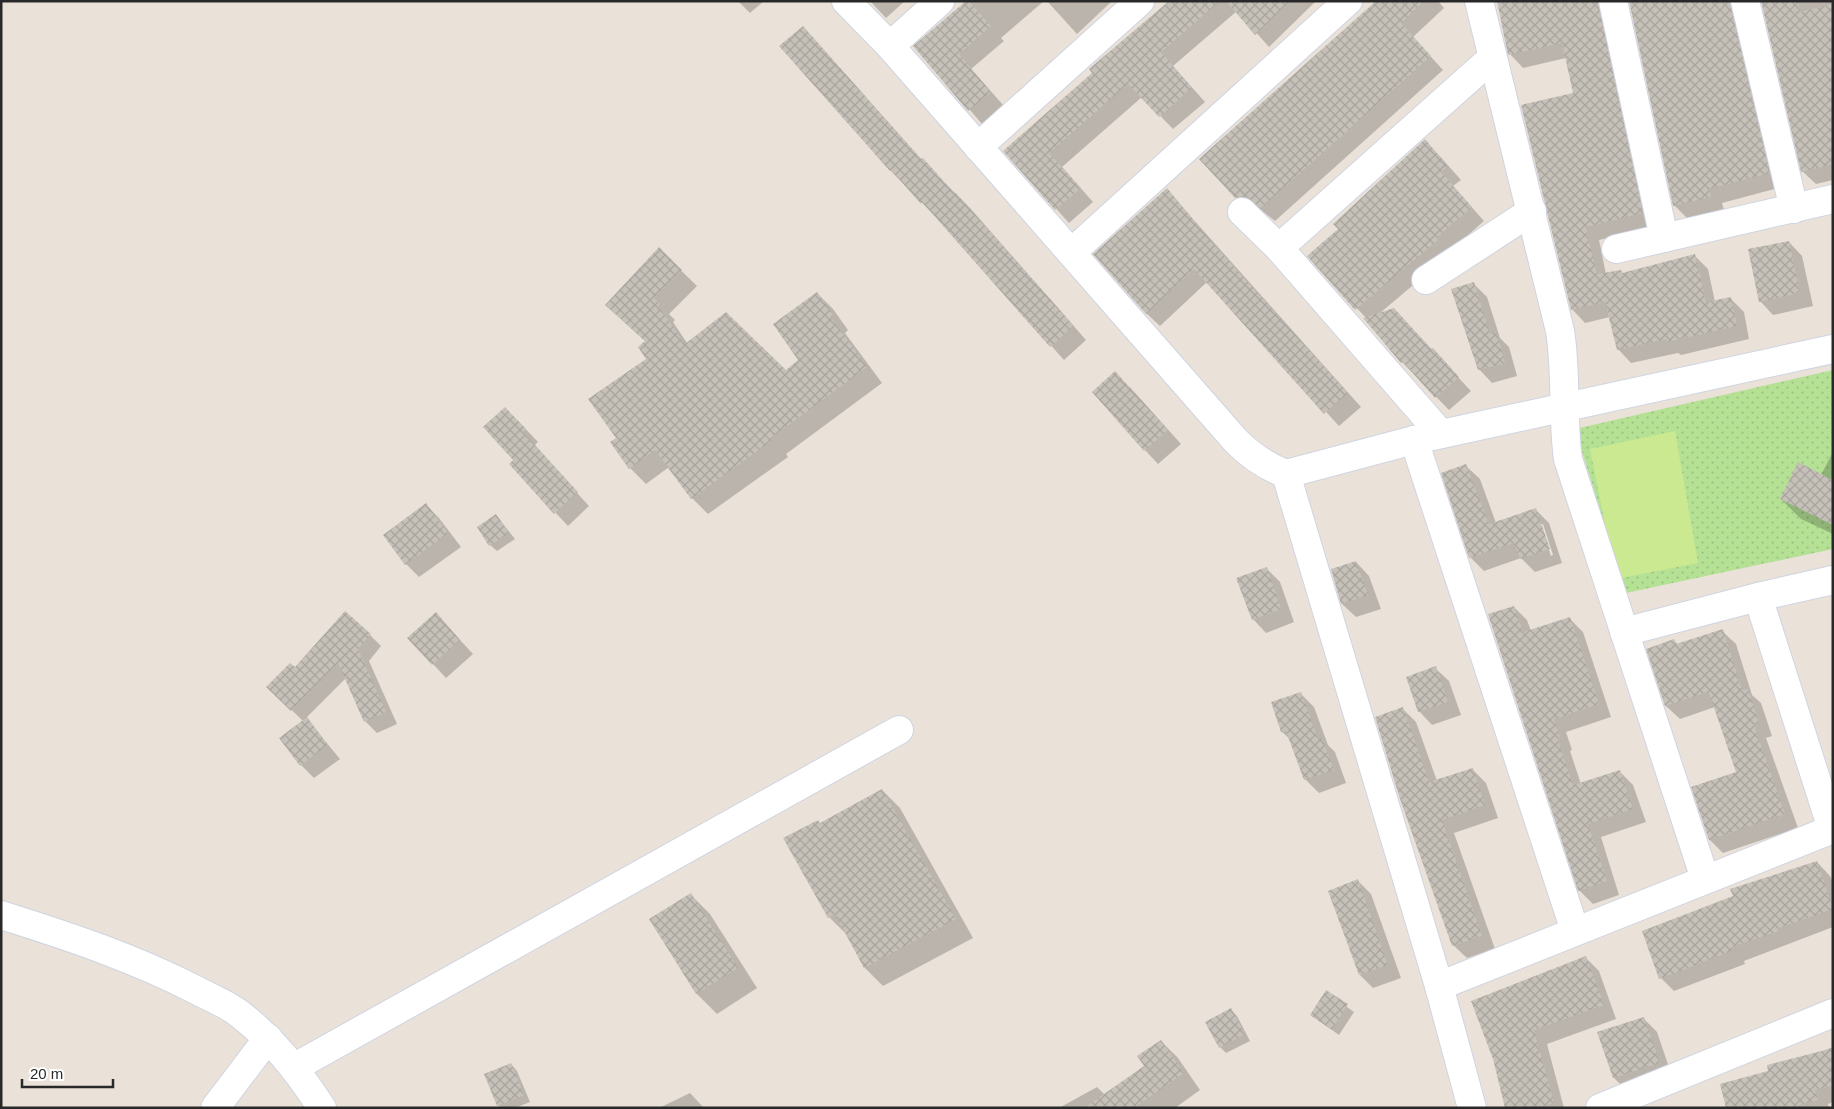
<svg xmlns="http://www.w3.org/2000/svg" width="1834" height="1109" viewBox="0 0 1834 1109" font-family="Arial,sans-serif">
	<defs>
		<pattern id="green-dots" width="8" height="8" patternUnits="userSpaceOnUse" patternTransform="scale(1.25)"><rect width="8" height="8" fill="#b5e195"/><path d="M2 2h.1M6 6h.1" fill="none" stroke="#9cc180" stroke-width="1.8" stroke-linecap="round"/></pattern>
		<pattern id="building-cross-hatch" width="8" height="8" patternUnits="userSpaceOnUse" patternTransform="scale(1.25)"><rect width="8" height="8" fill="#c5c0b8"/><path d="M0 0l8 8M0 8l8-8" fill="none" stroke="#a9a59e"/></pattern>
	</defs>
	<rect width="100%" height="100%" fill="#eae2d9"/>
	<polygon fill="url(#green-dots)" points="1833,370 1833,549 1626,593 1575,429"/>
	<polygon fill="#cbe991" points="1675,431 1698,563 1616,579 1590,449"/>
	<g fill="#0003" fill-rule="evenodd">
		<polygon points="738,1 764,1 750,13"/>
		<polygon points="870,1 905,1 886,18"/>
		<polygon points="967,1 1044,1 1001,38 1004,41 971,69 1004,106 982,124 915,46"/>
		<polygon points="1047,1 1112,1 1077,34"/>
		<polygon points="1170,1 1316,1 1269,47 1237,11 1173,66 1205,102 1173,129 1142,97 1062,167 1093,202 1069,223 1004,151 1094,73"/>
		<polygon points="1378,1 1438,1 1444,8 1413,37 1443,70 1275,221 1261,210 1250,211 1236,197"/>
		<polygon points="1498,1 1618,1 1655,226 1599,240 1606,274 1621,271 1623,274 1695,256 1708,269 1715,302 1730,298 1744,312 1749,339 1681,355 1678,353 1631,363 1618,349 1610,317 1585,323 1572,309 1575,94 1566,58 1523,68 1510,54"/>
		<polygon points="1630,1 1750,1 1782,187 1722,203 1724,210 1688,219 1674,205"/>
		<polygon points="1762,1 1833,1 1833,180 1816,184 1802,171"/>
		<polygon points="803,27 922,160 970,208 1086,340 1064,360 935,216 891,171 781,47"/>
		<polygon points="1438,154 1461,180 1453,186 1484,221 1449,252 1450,254 1380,313 1394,309 1471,391 1449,410 1402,362 1366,318 1308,256"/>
		<polygon points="1167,190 1361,407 1339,426 1207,282 1160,326 1146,313"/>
		<polygon points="1789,242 1802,256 1813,306 1773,315 1760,301"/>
		<polygon points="659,249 697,286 669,314 675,320 673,322 687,343 786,372 800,360 817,293 833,309 848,330 845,333 882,383 786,454 788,457 708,514 692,498 669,467 646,484 630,468 618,438 648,359 646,342 622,320"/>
		<polygon points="1473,283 1487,297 1500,338 1509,347 1517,376 1492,383 1479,369"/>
		<polygon points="1129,386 1181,444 1158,464 1145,450"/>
		<polygon points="518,421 538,442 534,446 589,506 568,526 510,464 515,460"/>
		<polygon points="1833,452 1833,534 1801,519 1781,499 1821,475"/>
		<path d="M1466 466 1480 479 1496 523 1536 510 1549 523 1562 563 1535 572 1521 558 1484 571 1470 557ZM1540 524H1543L1553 555 1551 556Z"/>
		<polygon points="426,505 439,518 461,547 419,577 406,564"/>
		<polygon points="496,515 515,539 497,551 490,545"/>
		<polygon points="1356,562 1369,576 1381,609 1356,617 1342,604"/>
		<polygon points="1266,568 1280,582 1294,622 1266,633 1253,619"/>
		<polygon points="1514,607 1527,620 1531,631 1569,618 1583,632 1611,717 1566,732 1572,750 1570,751 1581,784 1619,771 1633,785 1646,822 1601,837 1619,895 1593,904 1579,890"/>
		<polygon points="436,614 473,654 446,678 433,664"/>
		<polygon points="1722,631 1736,644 1752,695 1761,703 1772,736 1766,738 1798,828 1723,853 1710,840 1693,788 1738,773 1715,707 1680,719 1666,706 1674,640 1678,645"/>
		<polygon points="370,635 381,646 369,661 397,724 377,733 365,721 346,678 306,718 340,759 314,778 301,765 303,721 268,687 295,669"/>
		<polygon points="1435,668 1449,681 1461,715 1432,725 1419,711"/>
		<polygon points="1300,693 1314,707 1328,745 1335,752 1346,783 1319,793 1305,779 1291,740 1282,732"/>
		<polygon points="1403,709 1416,722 1437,781 1472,769 1486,783 1498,818 1454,833 1495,949 1467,958 1453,945"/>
		<polygon points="882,790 900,808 973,938 883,986 865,968 847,935 829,917 821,824"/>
		<polygon points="1817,862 1830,876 1833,882 1833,927 1744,961 1745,964 1674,991 1661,978 1734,897"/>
		<polygon points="1358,881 1371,894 1401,978 1373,988 1360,975 1330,891"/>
		<polygon points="690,894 710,914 757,988 717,1014 697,994 651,919"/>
		<polygon points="1585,957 1599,971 1616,1019 1547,1044 1564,1108 1507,1108 1494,1059"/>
		<polygon points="1326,992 1354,1012 1339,1035 1311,1015"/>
		<polygon points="1231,1010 1237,1016 1250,1041 1226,1053 1220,1047"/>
		<polygon points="1643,1018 1657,1032 1672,1076 1627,1091 1614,1078"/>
		<polygon points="1161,1041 1178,1058 1200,1090 1175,1108 1059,1108 1097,1087 1105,1095 1146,1067"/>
		<polygon points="1833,1047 1833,1102 1828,1104 1829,1108 1728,1108 1770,1072"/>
		<polygon points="511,1064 517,1071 530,1102 515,1108 501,1108 498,1105"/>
		<polygon points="690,1093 704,1108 659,1108"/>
	</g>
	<g fill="url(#building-cross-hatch)">
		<polygon points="966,1 969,1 991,26 959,54 991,92 968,111 913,46"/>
		<polygon points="1169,1 1220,1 1161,52 1192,88 1159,117 1128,84 1049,153 1081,188 1055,210 1003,151 1092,73 1089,69"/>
		<polygon points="1226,1 1290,1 1255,35"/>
		<polygon points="1376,1 1424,1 1401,23 1431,56 1261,208 1246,197 1235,198 1199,159"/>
		<polygon points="1497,1 1598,1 1643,213 1586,227 1597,274 1621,270 1622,273 1695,254 1706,302 1731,297 1737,326 1667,342 1666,339 1617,350 1605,302 1571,310 1521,105 1573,93 1562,43 1508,55"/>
		<polygon points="1629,1 1730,1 1770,173 1709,189 1711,197 1673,206"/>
		<polygon points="1761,1 1798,1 1800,12 1833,4 1833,164 1801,172"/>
		<polygon points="803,26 921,159 923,158 955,194 956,193 1074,326 1050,347 922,202 921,204 891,170 890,171 779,46"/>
		<polygon points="1425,139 1448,166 1441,172 1472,207 1436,238 1438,240 1355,310 1307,256 1338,229 1333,224"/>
		<polygon points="1167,188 1217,248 1348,393 1324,414 1194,269 1146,314 1093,254"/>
		<polygon points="1789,241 1800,293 1759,302 1748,249"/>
		<polygon points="659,247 682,270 654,298 660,303 658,306 685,344 726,312 786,370 798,360 773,324 817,292 833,314 830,316 867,367 771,438 773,440 691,499 655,450 629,469 610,442 616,438 588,399 646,359 638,347 645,341 605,305"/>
		<polygon points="1474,282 1490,334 1496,332 1505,363 1478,370 1451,289"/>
		<polygon points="1394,308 1431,349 1433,348 1459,377 1435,398 1403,362 1401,363 1363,318"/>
		<polygon points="1115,371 1168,430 1144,451 1092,392"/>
		<polygon points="505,407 526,429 523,432 578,492 554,514 509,464 513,460 483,427"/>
		<polygon points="1798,462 1833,480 1833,525 1780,499"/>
		<polygon points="1466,464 1489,524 1536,508 1550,549 1520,559 1514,543 1469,558 1441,473"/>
		<polygon points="426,503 448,533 405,565 383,535"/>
		<polygon points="496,514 509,533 489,546 477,527"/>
		<polygon points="1356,561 1368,595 1341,604 1331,569"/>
		<polygon points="1267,567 1281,609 1252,620 1236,578"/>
		<polygon points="1514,606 1523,632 1570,617 1599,704 1554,719 1560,737 1557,738 1573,785 1620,770 1633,809 1588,824 1607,881 1578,891 1488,614"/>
		<polygon points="345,611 371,634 358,649 386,712 364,722 338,663 291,711 266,687 290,663 295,667"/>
		<polygon points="436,612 460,640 432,665 407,638"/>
		<polygon points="1723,629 1742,690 1748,689 1759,723 1754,725 1785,814 1709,840 1691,787 1736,772 1709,693 1707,692 1665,706 1646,649 1674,639 1676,644"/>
		<polygon points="1436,666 1448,702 1418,712 1406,677"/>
		<polygon points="1301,692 1318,739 1322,738 1334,770 1304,780 1286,731 1281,732 1271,702"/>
		<polygon points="1403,707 1429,782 1473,768 1485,805 1442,820 1482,936 1452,946 1400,799 1375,717"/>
		<polygon points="307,717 328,745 300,766 279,738"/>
		<polygon points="882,789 956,919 864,968 835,914 828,918 783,838 818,820 820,823"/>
		<polygon points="1817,861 1833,909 1778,928 1779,931 1731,947 1732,951 1659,979 1642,931 1733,896 1730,889"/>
		<polygon points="1358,879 1388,965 1359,975 1328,891"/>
		<polygon points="691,893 738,968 696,994 649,919"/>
		<polygon points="1586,956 1604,1005 1534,1030 1554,1103 1536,1108 1505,1108 1493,1059 1471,1001"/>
		<polygon points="1326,990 1348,1004 1332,1030 1310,1015"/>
		<polygon points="1231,1008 1245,1034 1219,1048 1205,1022"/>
		<polygon points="1644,1017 1660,1063 1613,1078 1597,1032"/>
		<polygon points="1161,1040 1184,1073 1134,1108 1084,1108 1144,1066 1137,1056"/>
		<polygon points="1833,1048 1833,1086 1815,1090 1818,1100 1789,1108 1726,1108 1720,1084 1768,1071 1767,1065"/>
		<polygon points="511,1063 524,1095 497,1106 484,1074"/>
	</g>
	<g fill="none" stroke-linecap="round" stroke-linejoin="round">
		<g stroke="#cfd4e1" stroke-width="30">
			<g id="minor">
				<path d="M846 1 890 46 1236 441C1251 456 1265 466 1286 474L1414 440 1833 349"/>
				<path d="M1479 1 1560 331C1567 374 1562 417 1568 459L1705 879"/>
				<polyline points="1613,1 1664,238"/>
				<polyline points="1745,1 1794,209"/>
				<polyline points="890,46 940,1"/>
				<polyline points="978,147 1140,1"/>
				<polyline points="1242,212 1279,248 1441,434"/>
				<polyline points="1279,248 1492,58"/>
				<polyline points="1616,249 1833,199"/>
				<polyline points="1072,252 1348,1"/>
				<polyline points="1426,280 1532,211"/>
				<polyline points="1414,440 1575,931"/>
				<polyline points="1286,474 1439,986 1472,1108"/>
				<polyline points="1758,597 1832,829"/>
				<polyline points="1624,632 1758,597 1833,580"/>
				<polyline points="1439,986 1833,829"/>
				<polyline points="295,1067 899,730"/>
				<polyline points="215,1108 268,1038"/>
				<polyline points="1600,1108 1833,1013"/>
			</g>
		</g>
		<g stroke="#cfd4e1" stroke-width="30">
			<path id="tertiary" d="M1 915C68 936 134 958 196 990 209 997 225 1003 237 1012 273 1039 297 1070 322 1108"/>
		</g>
		<use href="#minor" stroke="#fff" stroke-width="28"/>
		<use href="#tertiary" stroke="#fff" stroke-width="28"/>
	</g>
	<rect width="1834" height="1109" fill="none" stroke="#282828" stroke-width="5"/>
	<path d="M22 1079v8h91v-8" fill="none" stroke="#282828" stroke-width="2.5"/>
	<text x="30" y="1079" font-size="15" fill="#282828" stroke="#ffffff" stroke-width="4" paint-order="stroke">20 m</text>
</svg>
